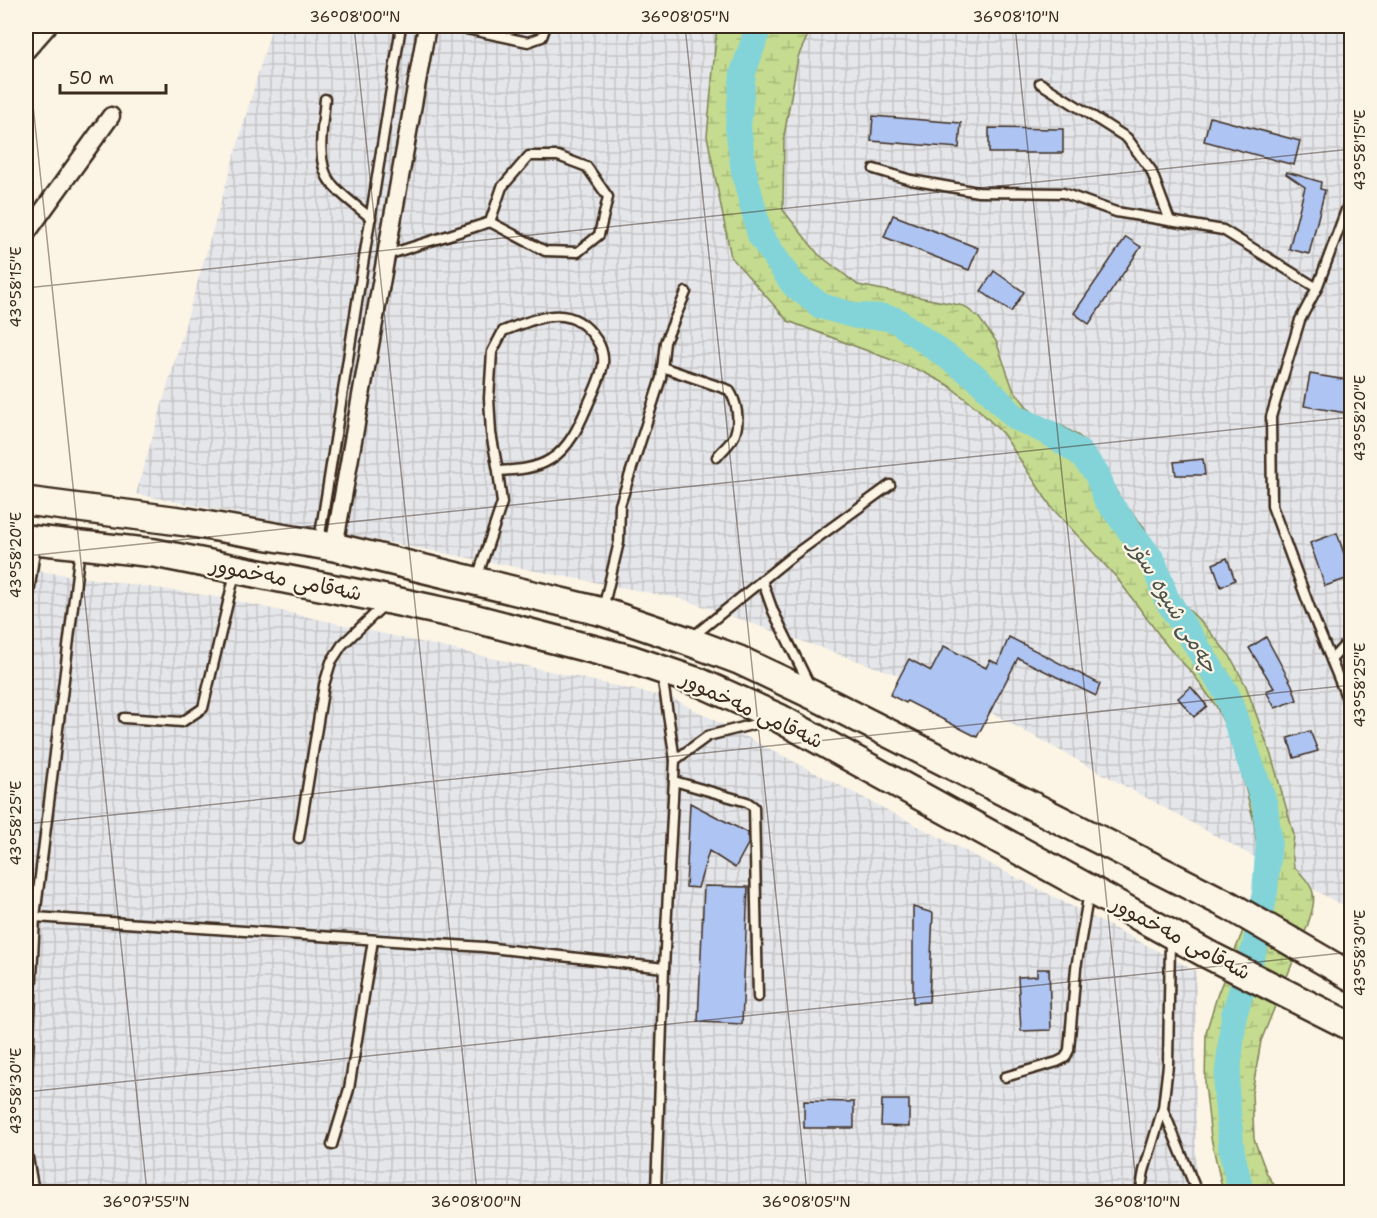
<svg xmlns="http://www.w3.org/2000/svg" width="1377" height="1218" viewBox="0 0 1377 1218" font-family="'Shantell Sans','Playpen Sans Arabic',sans-serif">
	<defs>
		<pattern id="industrial-grid" width="8" height="8" patternUnits="userSpaceOnUse" patternTransform="scale(1.5)"><rect width="8" height="8" fill="#e5e6e9"/><path d="M0 4h8M4 0v8" fill="none" stroke="#c5c5c7"/></pattern>
		<pattern id="wetland-marsh" width="20" height="14" patternUnits="userSpaceOnUse" patternTransform="scale(1.5)"><rect width="20" height="14" fill="#c4db90"/><path d="M1 5h8M5 5V1M11 12h8M15 12V8" fill="none" stroke="#a9bc7c"/></pattern>
	</defs>
	<rect width="100%" height="100%" fill="#fcf5e5"/>
	<filter id="ink" filterUnits="userSpaceOnUse"><feTurbulence type="fractalNoise" baseFrequency=".0167" numOctaves="2"/><feDisplacementMap in="SourceGraphic" scale="12" xChannelSelector="R" yChannelSelector="G"/><feConvolveMatrix kernelMatrix="1 2 1 2 8 2 1 2 1" color-interpolation-filters="sRGB"/></filter>
	<g filter="url(#ink)">
		<g fill="url(#industrial-grid)">
			<polygon points="272,26 1351,26 1351,910 966,699 682,599 136,494"/>
			<polygon points="26,569 224,598 674,699 1196,971 1196,1192 26,1192"/>
		</g>
		<path fill="url(#wetland-marsh)" stroke="#808257" stroke-width="1.5" d="M717 26H812L798 57 784 136 783 210 818 254 858 285 964 306 979 318 996 341 1013 389 1028 408 1041 419 1062 426 1079 436 1098 456 1109 479 1122 501 1144 527 1172 587 1187 608 1205 626 1230 656 1246 686 1272 758 1294 835 1292 852 1294 867C1318 889 1317 897 1307 927L1261 1041 1252 1093 1254 1139 1267 1174 1279 1192H1223L1211 1138 1205 1084 1206 1032 1218 993 1242 933 1257 882 1258 856 1254 822 1243 778 1228 732 1216 706 1194 675 1168 647 1117 578 1052 508 1003 434 978 409 948 385 921 371 788 321 731 257 707 136Z"/>
		<g fill="none" stroke-linecap="round" stroke-linejoin="round">
			<polyline stroke="#83d4d9" stroke-width="26" points="759,26 743,73 738,127 744,172 760,235 793,284 821,306 856,316 883,317 896,320 977,378 1015,417 1049,433 1080,453 1097,474 1106,499 1153,561 1166,598 1226,692 1265,805 1269,841 1265,892 1255,946 1234,1015 1226,1090 1232,1153 1241,1192"/>
		</g>
		<g fill="#aec4f2" stroke="#3b2a1e" stroke-width="1.5">
			<polygon points="873,116 961,123 959,148 871,141"/>
			<polygon points="1210,117 1300,141 1294,165 1204,141"/>
			<polygon points="989,128 1063,129 1063,153 989,153"/>
			<polygon points="1287,172 1321,182 1320,189 1325,190 1309,254 1289,249 1305,187 1286,174"/>
			<polygon points="893,215 978,248 969,270 884,237"/>
			<polygon points="1126,237 1141,247 1089,324 1074,313"/>
			<polygon points="994,271 1024,292 1011,312 981,291"/>
			<polygon points="1310,374 1352,381 1352,414 1304,406"/>
			<polygon points="1203,459 1205,475 1176,475 1174,462"/>
			<polygon points="1337,533 1352,577 1325,586 1310,543"/>
			<polygon points="1227,558 1235,580 1221,587 1213,564"/>
			<polygon points="1009,637 1100,684 1096,696 1018,658 977,737 907,701 906,703 890,695 909,659 931,671 944,646 986,668 990,660 998,664"/>
			<polygon points="1266,637 1292,685 1297,700 1275,708 1266,691 1274,688 1249,648"/>
			<polygon points="1191,687 1207,706 1194,717 1178,698"/>
			<polygon points="1310,731 1318,751 1294,758 1288,738"/>
			<polygon points="690,803 748,833 748,844 735,868 709,851 698,888 686,887"/>
			<polygon points="704,886 748,887 742,1024 698,1022"/>
			<polygon points="913,907 933,913 929,1002 913,1003"/>
			<polygon points="1037,969 1049,969 1051,1030 1021,1031 1018,977 1037,976"/>
			<polygon points="882,1100 909,1100 909,1127 881,1126"/>
			<polygon points="804,1101 854,1102 854,1128 804,1128"/>
		</g>
		<g fill="none" stroke-linecap="round" stroke-linejoin="round">
			<g stroke="#3b2a1e" stroke-width="13">
				<g id="service">
					<polyline points="452,26 528,42 542,37 546,26"/>
					<polyline points="1040,83 1127,138 1151,170 1170,221"/>
					<path d="M325 99C323 123 315 163 331 183 342 196 358 207 371 218"/>
					<polyline points="874,169 911,180 978,192 1063,193 1116,212 1223,230 1317,288"/>
					<polyline points="1352,194 1317,288 1300,320 1271,417 1272,506 1311,611 1352,711"/>
					<polyline points="387,255 490,222 502,187 529,156 558,156 587,167 608,197 599,235 578,252 545,251 490,222"/>
					<path d="M662 367 729 390C737 402 740 420 735 434 733 442 722 450 717 457"/>
					<polyline points="319,541 401,26"/>
					<path d="M477 578 502 503 498 471 491 433 489 398 492 352 503 331C538 318 571 301 596 339 602 347 605 359 602 369 599 382 592 395 587 407 579 426 569 448 551 459 536 469 516 470 498 471"/>
					<polyline points="762,580 773,611 810,686"/>
					<polyline points="603,609 619,542 620,505 661,378 665,342 686,292"/>
					<polyline points="26,615 36,543"/>
					<polyline points="691,638 791,557 890,485"/>
					<polyline points="1331,660 1352,637"/>
					<polyline points="124,718 182,722 203,708 235,573"/>
					<polyline points="675,760 708,736 767,721"/>
					<polyline points="674,781 747,802 754,807 758,997"/>
					<polyline points="299,838 324,685 331,662 342,645 385,604"/>
					<polyline points="35,917 484,947 664,968"/>
					<polyline points="1005,1077 1057,1062 1065,1058 1069,1050 1076,968 1089,892"/>
					<polyline points="26,1095 35,917 80,549"/>
					<polyline points="1163,1109 1197,1192"/>
					<polyline points="332,1145 349,1089 373,940"/>
					<polyline points="26,1147 34,1192"/>
					<polyline points="656,1192 664,968 675,760 662,675"/>
					<polyline points="1140,1192 1144,1171 1163,1108 1168,1065 1170,940"/>
				</g>
			</g>
			<g stroke="#3b2a1e" stroke-width="21">
				<g id="minor">
					<polyline points="26,51 48,26"/>
					<polyline points="26,234 111,116"/>
					<polyline points="334,547 427,26"/>
				</g>
			</g>
			<g stroke="#3b2a1e" stroke-width="32">
				<g id="trunk">
					<polyline points="26,501 187,522 334,547 603,612 688,641 739,660 815,696 1230,906 1352,977"/>
					<polyline points="26,539 155,553 390,600 469,617 630,659 701,683 779,718 1209,955 1352,1027"/>
				</g>
			</g>
			<use href="#service" stroke="#fcf5e5" stroke-width="8"/>
			<use href="#minor" stroke="#fcf5e5" stroke-width="16"/>
			<use href="#trunk" stroke="#fcf5e5" stroke-width="27"/>
		</g>
	</g>
	<path fill="none" stroke="#3b2a1e" stroke-width="1.5" stroke-opacity="0.45" d="M354 26 477 1192M685 26 807 1192M1015 26 1137 1192M1345 26 1352 87M26 38 147 1192M26 288 1352 149M26 556 1352 417M26 824 1352 685M26 1092 1352 952"/>
	<g text-anchor="middle" stroke-width="4.5" stroke-linejoin="round" paint-order="stroke">
		<g font-size="21" fill="#3b2a1e" stroke="#fcf5e5">
			<text transform="translate(286 579) rotate(11)" y="7">شەقامی مەخموور</text>
			<text transform="translate(752 710) rotate(25)" y="7">شەقامی مەخموور</text>
			<text transform="translate(1181 938) rotate(28)" y="7">شەقامی مەخموور</text>
		</g>
		<g font-size="22" font-style="italic" fill="#4d544d" stroke="#fcf5e5">
			<text transform="translate(1174 606) rotate(59)" y="8">چەمی شیوە سۆر</text>
		</g>
	</g>
	<rect width="1377" height="1218" fill="none" stroke="#fcf5e5" stroke-width="66"/>
	<path d="M60 84v9h106v-9" fill="none" stroke="#3b2a1e" stroke-width="3"/>
	<text x="69" y="84" font-size="18" fill="#3b2a1e" stroke="#fcf5e5" stroke-width="4.5" paint-order="stroke">50 m</text>
	<rect x="33" y="33" width="1311" height="1152" fill="none" stroke="#3b2a1e" stroke-width="2"/>
	<g font-size="15" text-anchor="middle" fill="#3b2a1e">
		<text x="355" y="22">36°08'00"N</text>
		<text x="685" y="22">36°08'05"N</text>
		<text x="1016" y="22">36°08'10"N</text>
		<text transform="translate(1360 150) rotate(-90)" y="5">43°58'15"E</text>
		<text transform="translate(16 287) rotate(-90)" y="5">43°58'15"E</text>
		<text transform="translate(1360 418) rotate(-90)" y="5">43°58'20"E</text>
		<text transform="translate(16 555) rotate(-90)" y="5">43°58'20"E</text>
		<text transform="translate(1360 685) rotate(-90)" y="5">43°58'25"E</text>
		<text transform="translate(16 823) rotate(-90)" y="5">43°58'25"E</text>
		<text transform="translate(1360 953) rotate(-90)" y="5">43°58'30"E</text>
		<text transform="translate(16 1091) rotate(-90)" y="5">43°58'30"E</text>
		<text x="146" y="1207">36°07'55"N</text>
		<text x="476" y="1207">36°08'00"N</text>
		<text x="806" y="1207">36°08'05"N</text>
		<text x="1137" y="1207">36°08'10"N</text>
	</g>
</svg>
